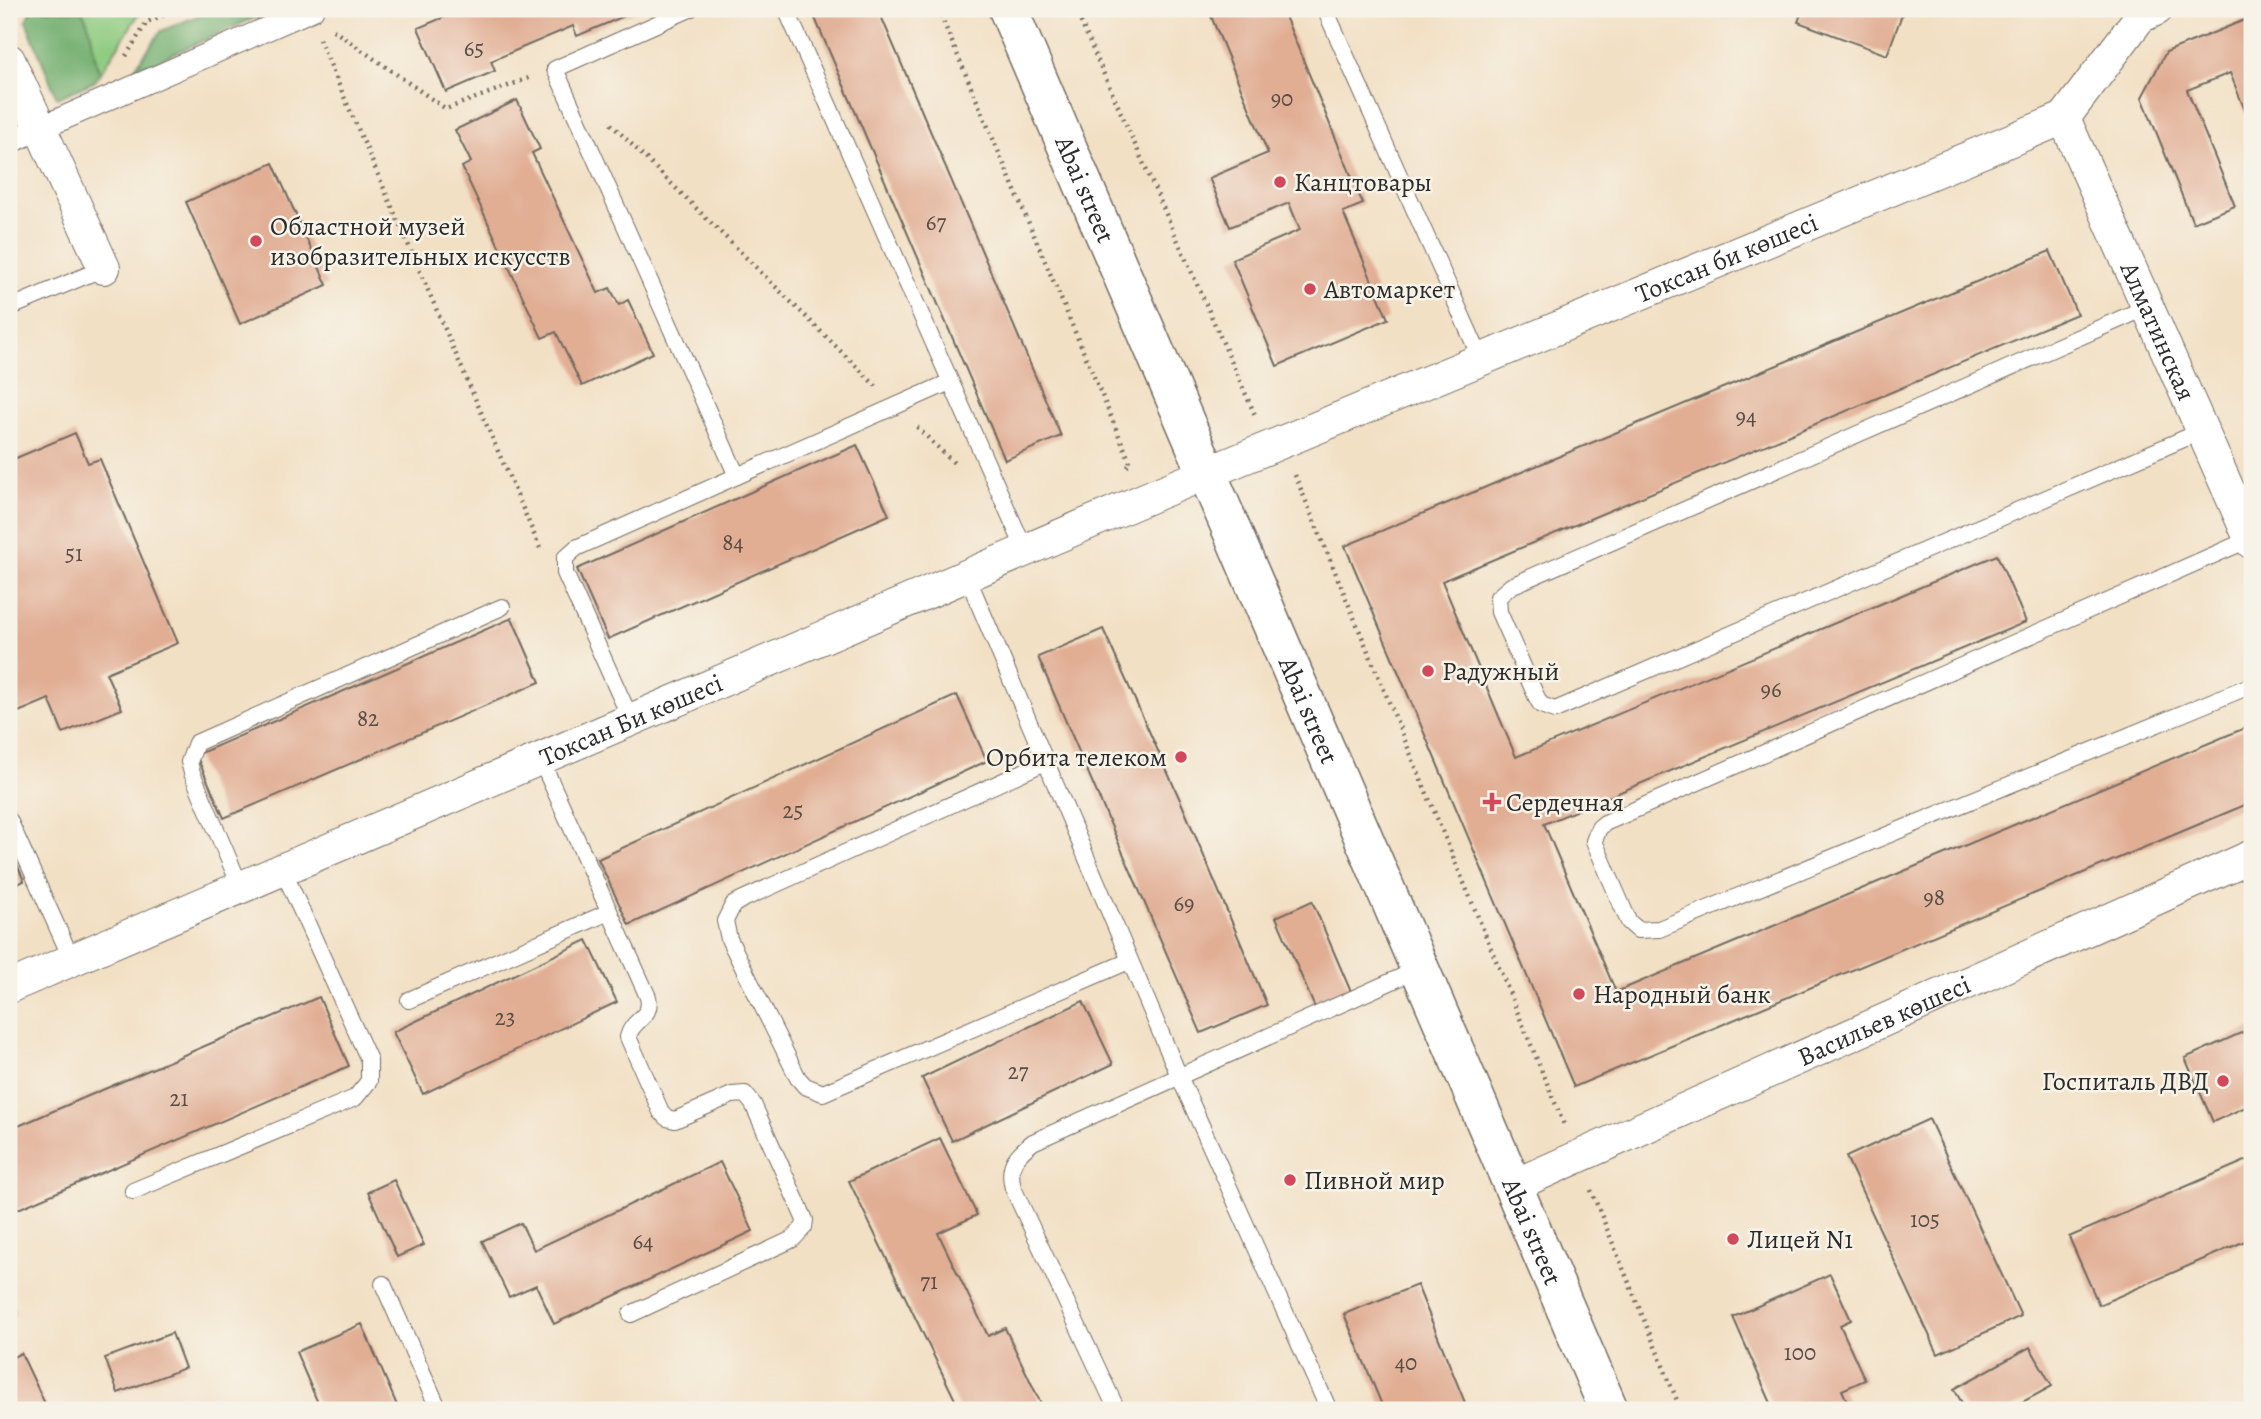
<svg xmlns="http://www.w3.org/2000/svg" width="2261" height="1419" viewBox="0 0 2261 1419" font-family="Alegreya,serif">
	<rect width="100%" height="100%" fill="#f7f3e8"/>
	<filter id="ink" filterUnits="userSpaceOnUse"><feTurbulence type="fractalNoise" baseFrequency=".0143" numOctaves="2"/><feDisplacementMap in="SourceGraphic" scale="14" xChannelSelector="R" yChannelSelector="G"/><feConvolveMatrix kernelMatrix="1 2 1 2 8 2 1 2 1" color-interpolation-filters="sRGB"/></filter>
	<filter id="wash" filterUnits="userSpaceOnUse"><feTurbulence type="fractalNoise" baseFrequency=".00686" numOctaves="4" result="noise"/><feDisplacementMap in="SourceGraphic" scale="28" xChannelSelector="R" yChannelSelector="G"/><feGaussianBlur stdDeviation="1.57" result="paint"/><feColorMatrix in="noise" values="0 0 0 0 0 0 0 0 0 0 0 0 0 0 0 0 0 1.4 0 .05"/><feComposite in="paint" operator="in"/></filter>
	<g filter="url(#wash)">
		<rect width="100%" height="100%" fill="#f2e0c5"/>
		<path fill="#8ecb80" stroke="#5c7b56" stroke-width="2" d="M80 9H142L100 74C91 52 94 29 80 9Z"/>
		<g fill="#72af6e" stroke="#4e6d4c" stroke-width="2">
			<path d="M32 9 82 11C95 32 91 52 100 74L94 82 57 98 26 21Z"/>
			<polygon points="214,9 275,9 132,72 161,31"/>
		</g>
		<g id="blocks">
			<g fill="#e1ae94">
				<polygon points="452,9 641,9 577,36 573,26 491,61 495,71 446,92 418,28 454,13"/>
				<polygon points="811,9 878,9 1061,436 1005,460"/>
				<polygon points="1208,9 1282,9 1363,204 1343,212 1388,319 1277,366 1232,259 1300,230 1289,203 1230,227 1209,178 1268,153"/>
				<polygon points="1803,9 1904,9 1887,55 1798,22"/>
				<polygon points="2252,17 2252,128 2230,73 2187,90 2235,206 2193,223 2142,97 2166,52"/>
				<polygon points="517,100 540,149 532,153 598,293 610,288 619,305 628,300 653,353 582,386 556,332 542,338 462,167 471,162 455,130"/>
				<polygon points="273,163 327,285 240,324 186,202"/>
				<polygon points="2050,251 2077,314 1442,581 1516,757 1997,555 2026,622 1544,824 1616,992 2252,725 2252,802 1574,1087 1345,546"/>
				<polygon points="75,433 88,463 100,459 178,643 106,673 122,709 63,733 49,699 9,716 9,461"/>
				<polygon points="857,445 889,515 608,639 577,569"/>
				<polygon points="512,618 540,682 224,818 196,755"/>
				<polygon points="1103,629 1181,802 1267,1005 1201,1033 1038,657"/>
				<polygon points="957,695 987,761 629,925 598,859"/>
				<polygon points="9,845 24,881 9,888"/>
				<polygon points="1312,901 1351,992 1315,1008 1276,917"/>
				<polygon points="587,940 617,1002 423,1094 393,1032"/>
				<polygon points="319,997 349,1066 9,1213 9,1130"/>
				<polygon points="1083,1001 1113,1064 952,1141 922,1078"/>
				<polygon points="2252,1028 2252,1104 2213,1122 2185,1058"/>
				<polygon points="1929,1119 2021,1316 1938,1354 1846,1157"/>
				<polygon points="940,1138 977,1215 938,1233 988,1336 1005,1328 1044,1410 960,1410 849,1181"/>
				<polygon points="2252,1158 2252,1238 2099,1305 2069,1237"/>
				<polygon points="720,1162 753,1231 554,1324 536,1285 509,1297 482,1241 521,1223 534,1250"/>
				<polygon points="394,1180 424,1245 397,1257 368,1192"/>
				<polygon points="1830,1274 1851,1320 1840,1325 1865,1380 1842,1390 1851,1410 1774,1410 1733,1317"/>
				<polygon points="1417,1285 1468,1410 1384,1410 1344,1314"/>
				<polygon points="9,1296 16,1314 9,1317"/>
				<polygon points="362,1324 399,1410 321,1410 296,1352"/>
				<polygon points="172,1333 185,1368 118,1393 105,1358"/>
				<polygon points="2030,1347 2052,1386 2008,1410 1966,1410 1954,1389"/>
				<polygon points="21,1353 48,1410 9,1410 9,1359"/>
			</g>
		</g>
	</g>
	<g filter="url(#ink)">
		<use href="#blocks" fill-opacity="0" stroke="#716a61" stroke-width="2"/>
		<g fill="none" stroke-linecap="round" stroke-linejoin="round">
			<g stroke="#716a61" stroke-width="18">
				<g id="service">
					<polyline points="786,9 1025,550"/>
					<polyline points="1325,9 1481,359"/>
					<polyline points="2150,306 1511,586 1498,597 1499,612 1537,698 1541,705 1555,710 2202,431"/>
					<polyline points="9,308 104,268"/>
					<polyline points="737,476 950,382"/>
					<polyline points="2250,539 1605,823 1599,828 1594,841 1629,922 1638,930 1659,929 2252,685"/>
					<polyline points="967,576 1179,1076 1329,1410"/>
					<polyline points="631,720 565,573 565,558 576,548 737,476 555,69 690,9"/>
					<path d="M541 760 648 997C653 1019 632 1018 628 1037L661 1112 667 1118 675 1120 732 1095 745 1094 753 1104 805 1220 804 1227 793 1239 631 1314"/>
					<polyline points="1043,763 741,900 733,905 725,921 729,939 798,1078 805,1086 823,1093 1129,961"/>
					<polyline points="9,820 72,960"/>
					<polyline points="241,888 192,773 189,762 196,743 502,607"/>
					<polyline points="409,1000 609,912"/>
					<polyline points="133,1191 355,1098 369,1081 369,1060 283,870"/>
					<polyline points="383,1284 439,1410"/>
					<path d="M1117 1410 1013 1188C1007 1165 1016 1155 1033 1142L1419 969"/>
				</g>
			</g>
			<g stroke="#716a61" stroke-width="25">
				<polyline id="pedestrian" points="9,142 312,9"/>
			</g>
			<g stroke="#716a61" stroke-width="34">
				<g id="minor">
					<polyline points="9,60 104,268"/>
					<path id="s1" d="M2064 118 2252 543"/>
					<path id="s2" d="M9 987 1159 493 2064 118 2140 17 2157 9"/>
					<path id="s3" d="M1515 1185 2252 856"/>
				</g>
			</g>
			<g stroke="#716a61" stroke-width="41">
				<g id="tertiary">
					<path id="s4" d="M1008 9 1609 1410"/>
				</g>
			</g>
			<g stroke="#716a61" stroke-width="4.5" stroke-dasharray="2 5" stroke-linecap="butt">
				<polyline points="938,9 1131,464 1127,466"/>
				<polyline points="1075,9 1255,415"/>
				<polyline points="9,20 14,9"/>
				<polyline points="333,30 446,109 532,77"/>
				<polyline points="319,39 540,548"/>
				<polyline points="126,56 147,22 177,9"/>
				<polyline points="611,124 876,386"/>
				<polyline points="917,427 956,465"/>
				<polyline points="1295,475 1565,1127"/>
				<polyline points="1591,1190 1681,1410"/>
			</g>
			<use href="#service" stroke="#fff" stroke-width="16"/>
			<use href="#pedestrian" stroke="#fff" stroke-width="23"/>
			<use href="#minor" stroke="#fff" stroke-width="32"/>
			<use href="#tertiary" stroke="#fff" stroke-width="38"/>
		</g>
	</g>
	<g fill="#d1495b" stroke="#f7f3e8" stroke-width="2.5">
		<circle cx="1280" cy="182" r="7"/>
		<circle cx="256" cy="241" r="7"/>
		<circle cx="1310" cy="289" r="7"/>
		<circle cx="1428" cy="671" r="7"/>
		<circle cx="1181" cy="757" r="7"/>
		<path d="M1488.5 791.5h7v7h7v7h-7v7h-7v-7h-7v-7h7z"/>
		<circle cx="1579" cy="994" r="7"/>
		<circle cx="2223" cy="1081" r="7"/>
		<circle cx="1290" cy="1180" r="7"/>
		<circle cx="1733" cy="1239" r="7"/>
	</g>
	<g text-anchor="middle" stroke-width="5" stroke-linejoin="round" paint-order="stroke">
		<g font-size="23" fill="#584c45">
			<text x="474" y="56">65</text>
			<text x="1282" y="106">90</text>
			<text x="936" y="230">67</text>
			<text x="1746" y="424">94</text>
			<text x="733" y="550">84</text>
			<text x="74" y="561">51</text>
			<text x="1771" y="697">96</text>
			<text x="368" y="726">82</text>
			<text x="793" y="818">25</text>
			<text x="1934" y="905">98</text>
			<text x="1184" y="911">69</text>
			<text x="505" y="1025">23</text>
			<text x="1018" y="1079">27</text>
			<text x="179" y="1106">21</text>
			<text x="1925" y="1227">105</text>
			<text x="643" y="1249">64</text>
			<text x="929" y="1289">71</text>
			<text x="1800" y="1360">100</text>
			<text x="1406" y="1370">40</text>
		</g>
		<g font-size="26" fill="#2b2b2b" stroke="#f7f3e8" text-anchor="start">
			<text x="1294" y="191">Канцтовары</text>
			<text x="270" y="235">Областной музей<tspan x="270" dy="30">изобразительных искусств</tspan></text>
			<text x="1324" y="298">Автомаркет</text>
			<text x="1442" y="680">Радужный</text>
			<text x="1167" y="766" text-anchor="end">Орбита телеком</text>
			<text x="1506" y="811">Сердечная</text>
			<text x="1593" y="1003">Народный банк</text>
			<text x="2209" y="1090" text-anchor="end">Госпиталь ДВД</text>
			<text x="1304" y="1189">Пивной мир</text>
			<text x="1747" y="1248">Лицей N1</text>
		</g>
		<g font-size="26" fill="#2b2b2b" stroke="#f7f3e8">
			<text dy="9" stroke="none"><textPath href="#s4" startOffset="196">Abai street</textPath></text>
			<text dy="9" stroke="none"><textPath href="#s2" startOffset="1866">Токсан би көшесі</textPath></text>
			<text dy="9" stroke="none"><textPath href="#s1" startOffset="233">Алматинская</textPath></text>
			<text dy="9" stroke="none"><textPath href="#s4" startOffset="763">Abai street</textPath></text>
			<text dy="9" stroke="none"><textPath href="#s2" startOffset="677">Токсан Би көшесі</textPath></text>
			<text dy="9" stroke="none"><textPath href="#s3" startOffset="404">Васильев көшесі</textPath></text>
			<text dy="9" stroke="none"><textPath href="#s4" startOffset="1330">Abai street</textPath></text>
		</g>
	</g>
	<rect width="2261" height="1419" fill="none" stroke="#f7f3e8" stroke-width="35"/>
</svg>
